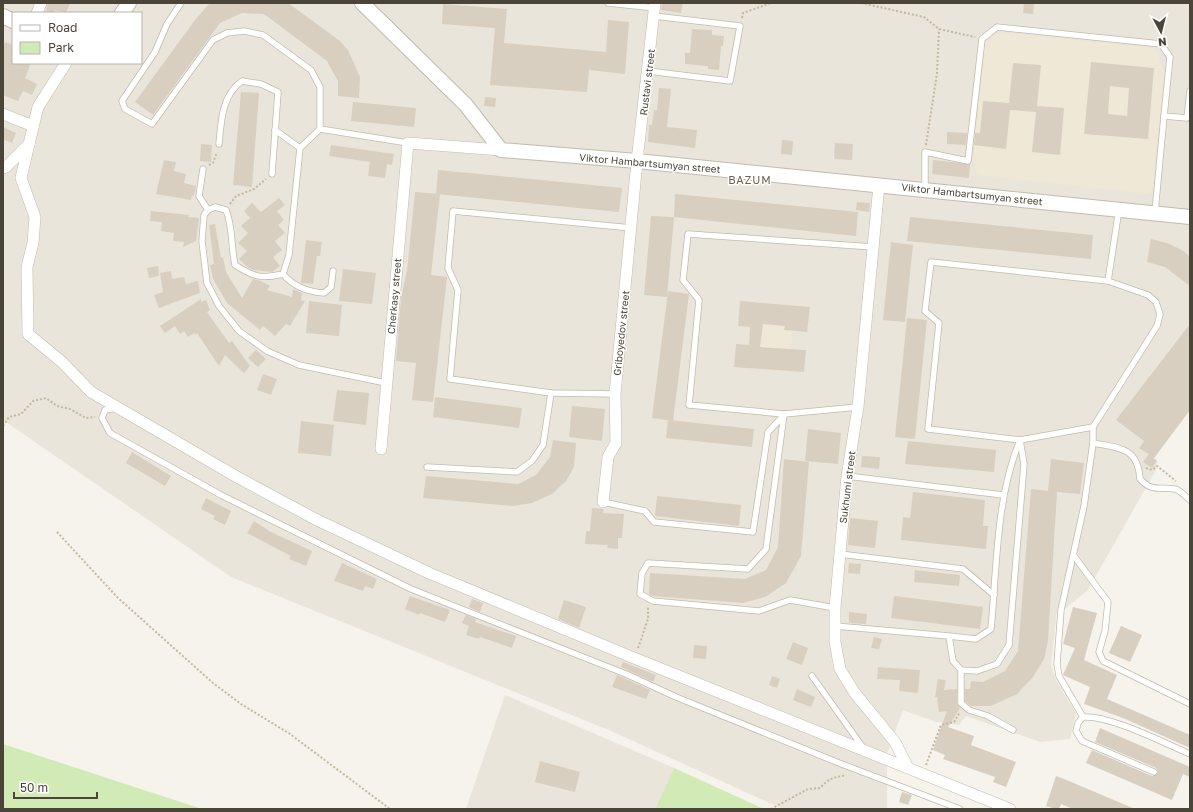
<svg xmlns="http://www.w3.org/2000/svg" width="1193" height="812" viewBox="0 0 1193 812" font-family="'Golos Text',sans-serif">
	<rect width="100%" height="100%" fill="#f6f3ec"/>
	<g fill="#eae5da" fill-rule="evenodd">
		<path d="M3 3H1190V410L1154 458 1157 461 1156 470 1088 590 1065 609 1057 611 1051 665 1055 678 1076 713 1070 739 1040 742 966 716 959 725 936 722 903 710 887 754V809H783L611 731 231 577 3 420ZM13 13H141V63H13Z"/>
		<polygon points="505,695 674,768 655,809 466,809"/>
	</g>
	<g fill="#efe8d6">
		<polygon points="999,32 1152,48 1158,54 1164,73 1152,191 1148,194 977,175 973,158 986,42"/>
		<polygon points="740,301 810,307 807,332 792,331 791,349 806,350 804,372 734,367 749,345 750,327 738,326"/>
	</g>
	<g fill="#d2eab5">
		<polygon points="3,744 202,809 3,809"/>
		<polygon points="674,768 764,809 655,809"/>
	</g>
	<g fill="#d8cfc1" fill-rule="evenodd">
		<polygon points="48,3 70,3 66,13 55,10 53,13 45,13"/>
		<polygon points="210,3 288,3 340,41 348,50 360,77 359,98 338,96 338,81 327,61 264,14 242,13 220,23 153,115 135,102 195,20"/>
		<polygon points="662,3 683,3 681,13 661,10"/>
		<polygon points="1024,3 1034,3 1033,14 1023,13"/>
		<polygon points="443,4 507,9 504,43 606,52 608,20 629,22 625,74 589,70 587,92 490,85 495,28 442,24"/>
		<polygon points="692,29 712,30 712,35 724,36 723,46 721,46 719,70 708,69 708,66 685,64 685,53 690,53"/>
		<polygon points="5,42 13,45 13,63 31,63 25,78 37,84 32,95 23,91 18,101 3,95 3,48"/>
		<path d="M1091 62 1154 68 1148 139 1084 134ZM1110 86 1129 88 1127 116 1108 114Z"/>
		<polygon points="1013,63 1041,65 1037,106 1064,108 1060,155 1032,152 1036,112 1010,110 1006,149 974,145 975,133 980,133 983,101 1009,103"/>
		<polygon points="659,88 671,89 667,127 697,130 695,148 648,142 649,125 652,125 654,110 657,110"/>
		<polygon points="241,92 259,93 252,187 233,185"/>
		<polygon points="485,97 496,98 495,107 484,106"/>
		<polygon points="353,102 416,108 414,127 351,121"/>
		<polygon points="3,127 16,133 12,143 3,139"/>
		<polygon points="947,132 967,133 966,145 947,144"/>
		<polygon points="782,140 793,141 792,155 781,154"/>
		<polygon points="835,143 853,144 852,160 834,159"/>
		<polygon points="201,144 212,145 211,162 200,161"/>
		<polygon points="331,145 394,154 392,165 387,164 385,178 368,176 370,162 329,156"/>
		<polygon points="164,160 176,162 174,171 186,174 184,183 196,186 194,196 192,195 191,200 156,194"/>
		<polygon points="933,160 970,164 969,178 932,174"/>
		<polygon points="438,170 622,188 619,212 436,194"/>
		<polygon points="415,192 440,194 431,275 447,277 433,402 412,400 416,363 396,361 401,298 407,271"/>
		<polygon points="675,194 858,212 856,236 674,217"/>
		<polygon points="279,198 285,205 277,211 284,220 278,225 285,233 275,241 282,250 273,257 280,266 272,272 254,270 249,268 239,259 247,251 238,243 248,233 241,226 250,218 244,211 252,203 261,212"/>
		<polygon points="857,202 870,203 869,212 856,210"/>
		<polygon points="151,211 189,215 188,217 199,218 196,241 183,247 184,242 173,241 174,233 161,231 162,222 150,221"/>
		<polygon points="651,216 674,217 667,297 644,295"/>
		<polygon points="910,217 1093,235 1091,259 907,241"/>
		<polygon points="215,224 221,258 223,257 226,272 242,298 253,279 261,281 270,286 267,290 292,297 293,289 302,293 301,300 305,301 290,326 286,324 275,336 263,326 260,330 227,303 213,279 210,265 214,264 209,225"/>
		<polygon points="1151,239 1167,243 1182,250 1190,257 1190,286 1165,267 1147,262"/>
		<polygon points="306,240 322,242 320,256 317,256 313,284 301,283"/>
		<polygon points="891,242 913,245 905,322 883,320"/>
		<polygon points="158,266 159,276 149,278 147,268"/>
		<polygon points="343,269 376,273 372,304 339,301"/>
		<polygon points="171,271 172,279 184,277 186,284 198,281 200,293 159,308 154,295 163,292 160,273"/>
		<polygon points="668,291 689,294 673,421 652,418"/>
		<polygon points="201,299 201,302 206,300 210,310 207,312 229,343 232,341 250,366 244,373 225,355 219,366 197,333 195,335 194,333 188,337 184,331 180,334 175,326 165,333 160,326"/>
		<polygon points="309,301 342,305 339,336 306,333"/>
		<polygon points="740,301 810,307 807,332 784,330 785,326 763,324 760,347 806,350 804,372 734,367 736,344 749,345 750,327 738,326"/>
		<polygon points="907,318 927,320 915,439 895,437"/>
		<polygon points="1190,324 1190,410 1154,458 1152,457 1157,461 1152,468 1143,462 1149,454 1139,448 1144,441 1116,420"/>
		<polygon points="256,350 266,359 258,367 248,358"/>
		<polygon points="263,374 277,379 271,395 257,390"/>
		<polygon points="337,390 369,393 366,425 333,421"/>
		<polygon points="435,397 522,408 519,428 433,417"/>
		<polygon points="572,406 605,409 602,441 569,437"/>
		<polygon points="668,420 754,429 752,447 666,438"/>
		<polygon points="301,421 334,425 331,456 298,453"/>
		<polygon points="808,429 841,433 838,464 805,461"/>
		<polygon points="553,440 576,443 574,467 566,481 552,494 532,503 513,506 423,498 426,476 518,484 536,475 550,457"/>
		<polygon points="908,441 996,450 994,472 905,464"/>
		<polygon points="132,452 171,476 165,486 126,463"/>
		<polygon points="862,456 880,457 879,469 861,467"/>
		<polygon points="784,459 809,462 801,556 786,583 765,597 743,603 652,596 649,594 650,573 745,579 766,570 778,547"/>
		<polygon points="1051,459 1084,463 1080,494 1057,492 1048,641 1044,659 1033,677 1017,694 991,706 971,706 965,701 965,689 970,689 971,681 983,682 1005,671 1018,651 1031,489 1048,491"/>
		<polygon points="913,492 985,500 983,526 988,526 986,549 901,540 903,517 910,518"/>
		<polygon points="657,496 741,505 739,526 655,516"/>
		<polygon points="206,498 231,511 225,525 213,519 215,516 201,509"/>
		<polygon points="592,508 604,509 603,513 624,514 622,538 618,538 618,549 607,548 608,545 585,544 586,531 590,531"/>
		<polygon points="850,518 878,521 875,548 848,545"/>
		<polygon points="254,521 271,532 312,551 306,566 289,559 291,556 247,533"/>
		<polygon points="342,563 377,579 373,589 365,586 363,591 334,581"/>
		<polygon points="849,563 861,564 860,574 848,573"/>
		<polygon points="915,570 960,575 959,586 914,582"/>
		<polygon points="410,596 450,610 445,622 420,613 419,615 405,609"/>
		<polygon points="894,596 983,607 980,629 891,618"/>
		<polygon points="472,599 483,603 480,612 469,607"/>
		<polygon points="564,600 586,607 579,628 558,619"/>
		<polygon points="1073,607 1097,613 1084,660 1117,675 1107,699 1190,735 1190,748 1123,718 1084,704 1090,687 1063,675 1075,648 1063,644"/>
		<polygon points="849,612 867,614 866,624 849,623"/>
		<polygon points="466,615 476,619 475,622 516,636 512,648 480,637 479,639 466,635 469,626 462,623"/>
		<polygon points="1121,626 1142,635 1130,662 1109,653"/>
		<polygon points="874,637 882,639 879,649 871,648"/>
		<polygon points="793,642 808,648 802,665 786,659"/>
		<polygon points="694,645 707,646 706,659 693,658"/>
		<polygon points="623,662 656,675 653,682 621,667"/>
		<polygon points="878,667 920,670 918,693 899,691 900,680 877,679"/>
		<polygon points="617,675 650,690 646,699 612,687"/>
		<polygon points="772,676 780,679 777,688 769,685"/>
		<polygon points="938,679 946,680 944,690 957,689 957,703 960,708 948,727 974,736 971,745 1016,762 1006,787 993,782 995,777 943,759 945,755 933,750 947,711 939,712 937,697 935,697"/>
		<polygon points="797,689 815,697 811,707 793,700"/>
		<polygon points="1100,728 1190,767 1190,777 1183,774 1172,800 1086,763 1092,750 1152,776 1158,773 1156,768 1095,742"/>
		<polygon points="540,761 580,772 575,792 535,782"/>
		<polygon points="1056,776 1069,781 1135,809 1073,809 1061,804 1059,809 1056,809 1046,806"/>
		<polygon points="902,792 912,795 908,805 899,802"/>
	</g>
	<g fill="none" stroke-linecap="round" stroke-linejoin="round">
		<g stroke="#c2bbae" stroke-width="7">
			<g id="service">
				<polyline points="181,3 167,24 155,52 122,101 125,109 152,124 213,40 227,33 244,31 263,35 311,70 320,87 320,129"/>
				<polyline points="608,3 655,8"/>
				<polyline points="648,71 730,81 740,26 654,16"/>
				<polyline points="275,130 300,148"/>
				<path d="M219 144C221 121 222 95 242 81L261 84 278 92 272 174"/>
				<polyline points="203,169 199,196 208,210"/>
				<polyline points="925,189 925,152 968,161 982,39 997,27 1161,44 1170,57 1164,116"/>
				<polyline points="1155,212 1164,116 1187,118 1190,91"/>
				<path d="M283 274C293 286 308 292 324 293L331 287 333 271"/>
				<polyline points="1108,281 1119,209"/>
				<path d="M386 383 299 365 267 351 239 331 219 306 207 283 202 241 204 215 208 210 215 207 226 210C233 227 231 247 235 265 254 277 261 279 283 274L289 255 300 148 320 129 408 143"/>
				<polyline points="615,394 551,393 450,379 458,290 448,268 453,211 632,228"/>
				<polyline points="858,407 784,414 689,405 699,300 683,280 688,234 873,247"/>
				<polyline points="117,408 105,410 102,418 110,433 221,495 411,589 626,674 676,697 839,763 960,809"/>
				<polyline points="784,414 766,549 748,569 648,563 642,573 640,594 653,601 759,611 790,600 835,608"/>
				<path d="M1093 427V443C1119 448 1138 447 1140 479 1153 493 1158 486 1175 489 1180 490 1186 497 1190 500"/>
				<polyline points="1093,443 1084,506 1061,610 1057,664 1059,676 1083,717 1078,723 1076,731 1082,741 1154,772"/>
				<polyline points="427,467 517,472 532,461 543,445 551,393"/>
				<polyline points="847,476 1003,495"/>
				<polyline points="603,502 645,511 654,522 753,532 768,432 784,415"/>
				<polyline points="840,554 963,569 994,595"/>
				<polyline points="1074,556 1108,602 1105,631 1099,652 1103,661 1190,704"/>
				<path d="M835 626 949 636 953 661 961 670 977 671 997 664 1009 645 1024 464 1020 440 1093 427 1157 326 1160 314 1156 302 1148 295 1108 281 931 262 925 311 939 323 928 429 1020 440C996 498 997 566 991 629L976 639 949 636"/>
				<polyline points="961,670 961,703 969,710 988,716 1013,730"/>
				<polyline points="812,676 864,749"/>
				<path d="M1083 717C1110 715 1164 743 1190 754"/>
			</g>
		</g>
		<g stroke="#c2bbae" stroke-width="12">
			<g id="minor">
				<polyline points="37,13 41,3"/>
				<polyline points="3,114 33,126"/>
				<polyline points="29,144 21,178 35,217 33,243 27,267 28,334 62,362 91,392 237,477 315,519 429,573 634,658 1010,809"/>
				<polyline points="3,168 6,167 29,144 38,107 66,63"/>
				<polyline points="879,185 858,407 847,476 835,608 835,642 840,669 854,692 895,742 908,768"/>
				<polyline points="381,449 408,143 501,150"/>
				<polyline points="603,502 608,457 616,443 615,394 637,161 655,3"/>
			</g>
		</g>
		<g stroke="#c2bbae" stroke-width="16">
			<g id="tertiary">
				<polyline points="362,3 466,105 501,150 637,161 1190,217"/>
				<polyline points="122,13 129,3"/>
				<polyline points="3,16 13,21"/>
			</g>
		</g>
		<g stroke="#c4b79f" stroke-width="2" stroke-dasharray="2 2" stroke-linecap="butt">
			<polyline points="861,3 924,17 939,29 975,37"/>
			<polyline points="742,18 743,13 771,3"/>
			<polyline points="926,145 937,73 939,29"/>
			<polyline points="209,165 213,163 217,152"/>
			<polyline points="230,204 236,196 254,189 266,179"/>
			<polyline points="3,426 9,417 21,414 33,401 46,398 57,406 70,409 86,418 95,417"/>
			<polyline points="1146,468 1152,470 1157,466 1176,481"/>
			<polyline points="57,532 118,598 213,683 241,704 290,734 390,809"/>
			<polyline points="638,648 648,619 648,606"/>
			<polyline points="926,765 941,725 954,722 960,712"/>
			<path d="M771 809 808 789 820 788C827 780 833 777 843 776L844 773"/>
		</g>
		<use href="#service" stroke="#fff" stroke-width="5.5"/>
		<use href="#minor" stroke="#fff" stroke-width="11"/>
		<use href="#tertiary" stroke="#fff" stroke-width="14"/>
	</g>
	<g text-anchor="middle" stroke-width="3" stroke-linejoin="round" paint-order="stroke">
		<g font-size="10" fill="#4b4439" stroke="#fff">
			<text transform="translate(647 82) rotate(-83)" y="4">Rustavi street</text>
			<text transform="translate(650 163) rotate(5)" y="4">Viktor Hambartsumyan street</text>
			<text transform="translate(972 194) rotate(6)" y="4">Viktor Hambartsumyan street</text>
			<text transform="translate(394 296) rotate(-85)" y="4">Cherkasy street</text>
			<text transform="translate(621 333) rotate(-84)" y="4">Griboyedov street</text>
			<text transform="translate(847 487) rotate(-83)" y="4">Sukhumi street</text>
		</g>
		<g font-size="11" letter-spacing="1" fill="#6e6250" stroke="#fff">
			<text x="750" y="184">BAZUM</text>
		</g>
	</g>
	<rect width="1193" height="812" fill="none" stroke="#4b4439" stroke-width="8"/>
	<rect x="12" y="12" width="130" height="52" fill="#ffffff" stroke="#b7b4b0"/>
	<rect x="20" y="25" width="20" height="6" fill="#ffffff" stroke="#b7b4b0"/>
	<text x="48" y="32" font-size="12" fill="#4b4439">Road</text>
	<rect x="20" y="42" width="20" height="12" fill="#d2eab5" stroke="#b7b4b0"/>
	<text x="48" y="52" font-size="12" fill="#4b4439">Park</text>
	<g transform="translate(1161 32) rotate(173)" stroke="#ffffff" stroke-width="3" paint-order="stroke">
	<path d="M0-3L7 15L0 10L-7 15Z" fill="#4b4439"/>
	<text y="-6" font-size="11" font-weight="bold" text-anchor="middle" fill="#4b4439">N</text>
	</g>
	<path d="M14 792v6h83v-6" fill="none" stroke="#4b4439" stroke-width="2"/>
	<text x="20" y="792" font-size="12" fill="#4b4439" stroke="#ffffff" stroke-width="3" paint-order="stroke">50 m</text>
</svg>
